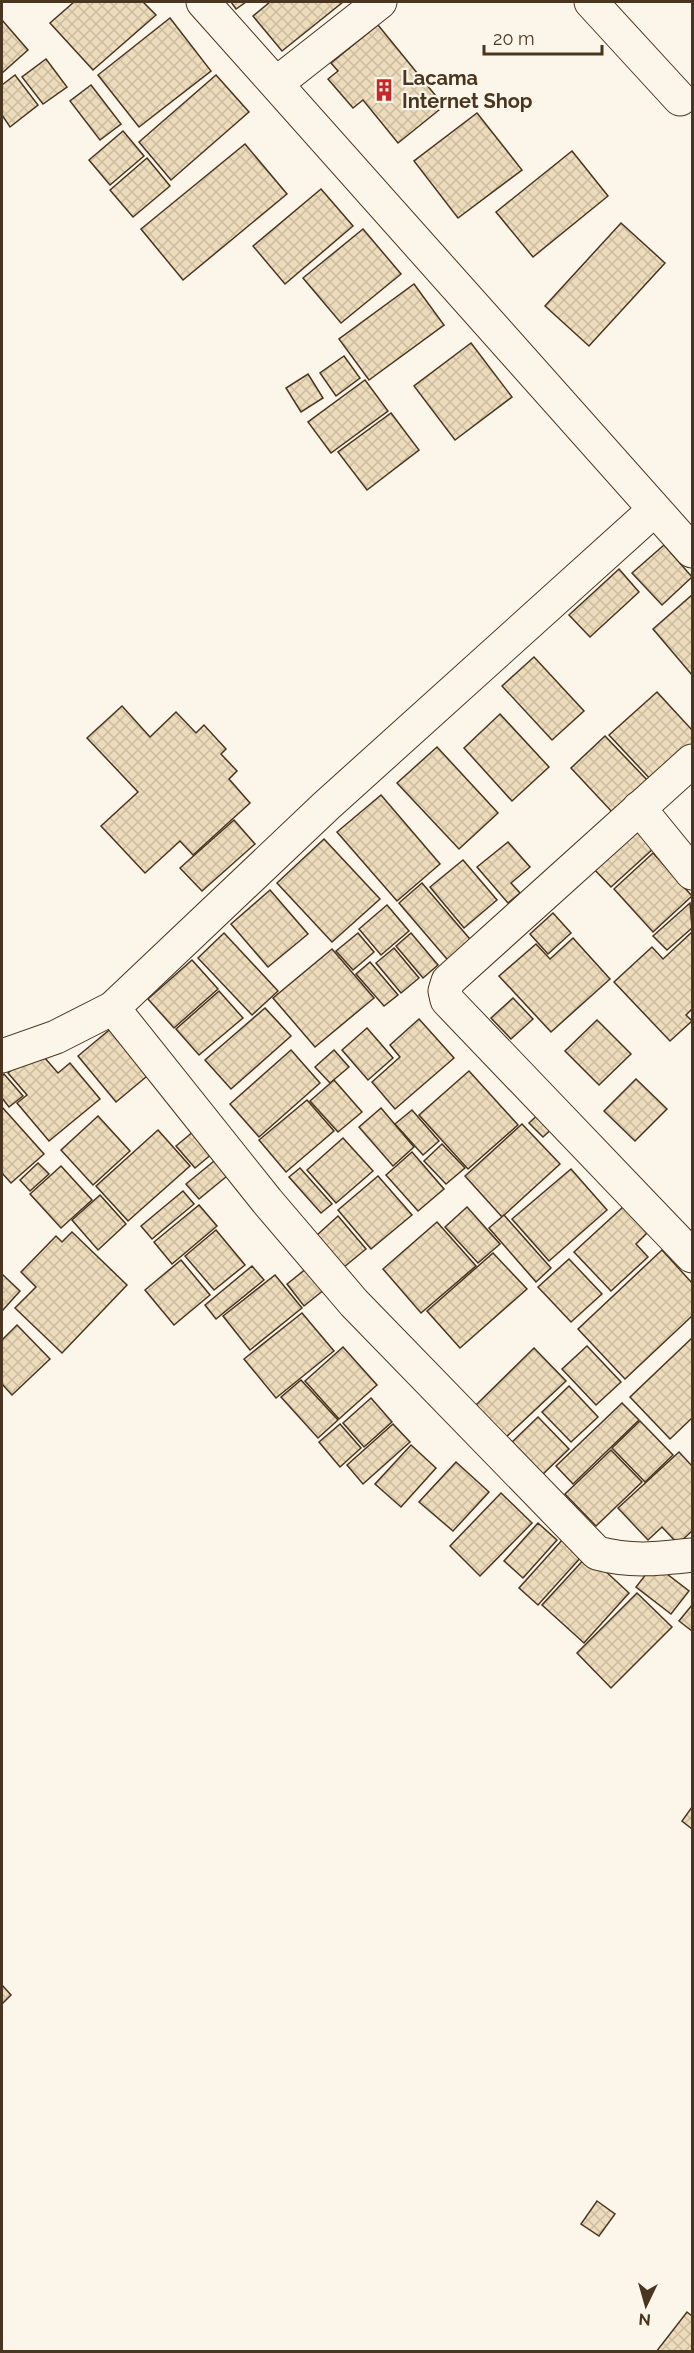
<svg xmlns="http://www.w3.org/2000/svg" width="694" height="2353" viewBox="0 0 694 2353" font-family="Raleway,sans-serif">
	<defs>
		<pattern id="building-cross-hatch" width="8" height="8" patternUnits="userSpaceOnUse" patternTransform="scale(1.5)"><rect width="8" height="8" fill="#ecdcbc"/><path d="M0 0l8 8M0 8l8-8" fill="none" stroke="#ccbda1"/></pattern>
	</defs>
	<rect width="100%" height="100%" fill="#fbf6e9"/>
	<g fill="url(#building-cross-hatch)" stroke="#4a3520" stroke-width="1.5">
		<polygon points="74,2 143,2 156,15 93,70 50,23"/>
		<polygon points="231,2 246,2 236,9"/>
		<polygon points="270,2 343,2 282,51 253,16"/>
		<polygon points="170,18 211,71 139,127 98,75"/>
		<polygon points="2,20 28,50 2,73"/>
		<polygon points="378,25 444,106 398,143 363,100 353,108 328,79 338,71 331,63"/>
		<polygon points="46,59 67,87 43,104 22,77"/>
		<polygon points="15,75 38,105 10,127 2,115 2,85"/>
		<polygon points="216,75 249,112 171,180 139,142"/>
		<polygon points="91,85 121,124 100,140 70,101"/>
		<polygon points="477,113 522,170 458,218 414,161"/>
		<polygon points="123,131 144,156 110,185 89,160"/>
		<polygon points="245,144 287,194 183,280 141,229"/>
		<polygon points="572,151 608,196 533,257 496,212"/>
		<polygon points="147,158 170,186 133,217 110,190"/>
		<polygon points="321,189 353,226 285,284 253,246"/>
		<polygon points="621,223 665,263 589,346 545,306"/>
		<polygon points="363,229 401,274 341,323 303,278"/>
		<polygon points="414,284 444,325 369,380 339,339"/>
		<polygon points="471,343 512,397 455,440 414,386"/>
		<polygon points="344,356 360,378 336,396 320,373"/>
		<polygon points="308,374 323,398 301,412 286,388"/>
		<polygon points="365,380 388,411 331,453 308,422"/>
		<polygon points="391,413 419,450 367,490 338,452"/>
		<polygon points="664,545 692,577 662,605 632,573"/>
		<polygon points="619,569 639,592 590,637 569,615"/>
		<polygon points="692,595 692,675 653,629"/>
		<polygon points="534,657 584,711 552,740 502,686"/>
		<polygon points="657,692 692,730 692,746 653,782 609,735"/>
		<polygon points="122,706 150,737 176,712 196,733 204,725 226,749 221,754 237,771 229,779 250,803 193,855 180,841 145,873 101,826 138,792 87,738"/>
		<polygon points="500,714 549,767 512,801 464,748"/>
		<polygon points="605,736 648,781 613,813 571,768"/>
		<polygon points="437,747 498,813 459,849 397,783"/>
		<polygon points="381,795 440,864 397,901 337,832"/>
		<polygon points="234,820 255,844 202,891 180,868"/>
		<polygon points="634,829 653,849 611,887 592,867"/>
		<polygon points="324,839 380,899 332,942 277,883"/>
		<polygon points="508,842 530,867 511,883 520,893 508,903 477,867"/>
		<polygon points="653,853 692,896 653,932 614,889"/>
		<polygon points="463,860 497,900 464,928 430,887"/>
		<polygon points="422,883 475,945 452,965 399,903"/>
		<polygon points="270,890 308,934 268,967 231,924"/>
		<polygon points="690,903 692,928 667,950 653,936"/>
		<polygon points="387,905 409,931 381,955 359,929"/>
		<polygon points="553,913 571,933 548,954 530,934"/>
		<polygon points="692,932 692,1009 686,1015 692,1021 670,1041 614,982 652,947 663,959"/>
		<polygon points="224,933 278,991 252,1015 198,958"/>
		<polygon points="358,933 374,952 353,970 336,951"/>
		<polygon points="411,933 438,965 423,978 396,946"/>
		<polygon points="573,938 610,979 551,1032 499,976 536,944 550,959"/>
		<polygon points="394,948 419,978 401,993 376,963"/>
		<polygon points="332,949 374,998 315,1047 273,998"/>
		<polygon points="192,960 218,989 174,1028 148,999"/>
		<polygon points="370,962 398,995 384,1006 356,974"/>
		<polygon points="219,991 243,1018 199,1055 176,1029"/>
		<polygon points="513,998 533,1019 511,1039 491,1018"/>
		<polygon points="265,1008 291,1036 231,1089 205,1060"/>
		<polygon points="419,1019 454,1058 395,1109 372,1082 400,1057 390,1045"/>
		<polygon points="597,1020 631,1054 599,1085 565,1051"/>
		<polygon points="114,1026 152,1072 116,1102 78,1056"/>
		<polygon points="367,1028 393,1058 368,1080 342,1050"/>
		<polygon points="37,1049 58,1073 70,1063 100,1099 49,1141 17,1103 27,1095 8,1073"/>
		<polygon points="291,1050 320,1083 259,1137 230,1104"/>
		<polygon points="334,1050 349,1067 330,1083 315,1067"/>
		<polygon points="469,1071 518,1125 468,1169 419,1115"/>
		<polygon points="4,1074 23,1096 9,1107 2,1098 2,1076"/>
		<polygon points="636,1079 667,1109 635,1141 604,1111"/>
		<polygon points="334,1080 362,1112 338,1132 310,1101"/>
		<polygon points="307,1100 334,1131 286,1172 259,1140"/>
		<polygon points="2,1107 44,1154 11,1183 2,1173"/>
		<polygon points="381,1108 414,1147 393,1166 359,1127"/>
		<polygon points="412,1110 439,1141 423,1155 395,1124"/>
		<polygon points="542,1111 555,1126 543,1137 529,1123"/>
		<polygon points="98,1116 130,1151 93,1185 61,1150"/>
		<polygon points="522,1124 560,1164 502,1217 465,1176"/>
		<polygon points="158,1130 190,1166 128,1221 96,1186"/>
		<polygon points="194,1131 213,1153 195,1168 176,1146"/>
		<polygon points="343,1138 373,1171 336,1203 307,1170"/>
		<polygon points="442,1144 465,1168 446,1184 424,1161"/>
		<polygon points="412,1152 444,1189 418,1211 386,1175"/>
		<polygon points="219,1157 232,1172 199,1199 186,1184"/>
		<polygon points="38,1163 49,1174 30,1191 20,1180"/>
		<polygon points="61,1166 92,1200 61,1228 30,1194"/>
		<polygon points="300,1168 332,1204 321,1213 289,1177"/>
		<polygon points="571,1169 607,1210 549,1261 512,1219"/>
		<polygon points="378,1176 412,1215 371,1249 338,1210"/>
		<polygon points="183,1191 194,1204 152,1239 141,1226"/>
		<polygon points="100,1195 126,1224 98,1250 72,1220"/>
		<polygon points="199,1205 217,1226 172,1264 154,1242"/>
		<polygon points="467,1207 500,1244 478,1263 445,1227"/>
		<polygon points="623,1207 647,1233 636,1244 648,1257 611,1291 574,1252"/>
		<polygon points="504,1215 551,1268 536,1282 489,1228"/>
		<polygon points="338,1216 366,1249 344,1267 317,1235"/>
		<polygon points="437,1222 476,1266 421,1313 383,1269"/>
		<polygon points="216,1230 245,1265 214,1290 185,1256"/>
		<polygon points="72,1232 127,1285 62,1353 15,1308 36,1287 21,1272 56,1236 62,1242"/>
		<polygon points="662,1250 692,1283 692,1316 625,1379 578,1329"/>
		<polygon points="493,1253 527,1289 460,1348 427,1311"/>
		<polygon points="569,1259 602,1294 571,1322 538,1287"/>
		<polygon points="181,1260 210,1295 174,1325 145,1290"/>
		<polygon points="252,1266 264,1280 216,1319 205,1305"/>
		<polygon points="307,1268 325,1289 304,1306 287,1284"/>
		<polygon points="2,1274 20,1291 2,1311"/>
		<polygon points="275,1275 302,1308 250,1350 223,1316"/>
		<polygon points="302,1313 334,1351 276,1398 244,1359"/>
		<polygon points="17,1325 50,1359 12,1395 2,1384 2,1340"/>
		<polygon points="692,1338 692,1418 670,1439 630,1397"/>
		<polygon points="587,1346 621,1382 596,1405 562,1369"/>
		<polygon points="343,1347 377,1385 339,1419 305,1381"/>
		<polygon points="534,1348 566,1381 504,1439 473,1408"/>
		<polygon points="301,1380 338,1420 318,1438 281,1397"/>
		<polygon points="569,1386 598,1417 571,1442 542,1412"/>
		<polygon points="371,1398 392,1422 364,1447 343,1423"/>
		<polygon points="622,1403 639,1420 573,1484 556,1466"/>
		<polygon points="538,1417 569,1449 541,1476 510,1444"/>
		<polygon points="640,1421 673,1455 645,1482 612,1448"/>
		<polygon points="340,1424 361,1448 340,1467 319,1442"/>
		<polygon points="393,1424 410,1442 363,1484 347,1465"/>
		<polygon points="411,1445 436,1468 401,1507 375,1484"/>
		<polygon points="611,1450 642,1482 596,1526 565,1494"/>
		<polygon points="679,1452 692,1466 692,1531 678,1544 662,1527 648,1540 618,1508"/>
		<polygon points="456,1462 489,1492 453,1531 419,1502"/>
		<polygon points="501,1493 532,1523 480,1576 450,1546"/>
		<polygon points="538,1523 557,1540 523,1578 504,1561"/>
		<polygon points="563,1539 582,1556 538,1605 519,1588"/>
		<polygon points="588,1555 629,1593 584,1643 542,1605"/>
		<polygon points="654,1564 689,1591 671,1614 636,1587"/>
		<polygon points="637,1593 672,1627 611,1688 577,1653"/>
		<polygon points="692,1605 692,1631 679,1621"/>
		<polygon points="692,1807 692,1829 682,1821"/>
		<polygon points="2,1985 11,1995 2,2004"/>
		<polygon points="597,2201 615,2214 599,2236 581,2224"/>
		<polygon points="687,2312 692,2316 692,2352 656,2352"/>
	</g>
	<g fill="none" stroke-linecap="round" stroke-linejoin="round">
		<g stroke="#4a3520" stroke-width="35">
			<g id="minor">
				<polyline points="203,2 692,551"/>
				<polyline points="591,2 680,99"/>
				<polyline points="277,83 380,2"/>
				<polyline points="692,761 448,981 445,991 447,1000 692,1256"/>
				<polyline points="639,808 692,873"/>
				<path d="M113 1008 267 1201 354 1303 597 1553C630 1562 658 1559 692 1555"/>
				<polyline points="2,1056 56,1037 113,1008 326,806 654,510"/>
			</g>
		</g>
		<use href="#minor" stroke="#fbf6e9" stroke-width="33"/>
	</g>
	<defs>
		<g id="building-bare" transform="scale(1.8)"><path d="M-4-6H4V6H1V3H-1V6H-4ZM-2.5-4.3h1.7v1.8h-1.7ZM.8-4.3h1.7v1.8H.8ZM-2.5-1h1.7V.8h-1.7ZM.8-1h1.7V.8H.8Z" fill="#c62828" stroke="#fbf6e9" stroke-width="2.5" paint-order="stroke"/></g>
	</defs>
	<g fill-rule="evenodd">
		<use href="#building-bare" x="384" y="90"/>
	</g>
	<g text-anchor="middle" stroke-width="4.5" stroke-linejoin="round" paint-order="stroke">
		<g font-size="20" font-weight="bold" fill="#4a3520" stroke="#fbf6e9" text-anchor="start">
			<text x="402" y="85">Lacama<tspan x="402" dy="23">Internet Shop</tspan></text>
		</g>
	</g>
	<rect width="694" height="2353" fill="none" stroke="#4a3520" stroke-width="6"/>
	<g transform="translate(646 2305) rotate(185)" stroke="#fbf6e9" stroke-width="4.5" paint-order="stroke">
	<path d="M0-4.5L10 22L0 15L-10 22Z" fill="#4a3520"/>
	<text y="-9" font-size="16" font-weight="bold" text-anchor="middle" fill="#4a3520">N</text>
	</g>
	<path d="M484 45v9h118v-9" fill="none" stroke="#4a3520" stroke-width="3"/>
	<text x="493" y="45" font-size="18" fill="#4a3520" stroke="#fbf6e9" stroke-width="4.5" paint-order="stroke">20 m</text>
</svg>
